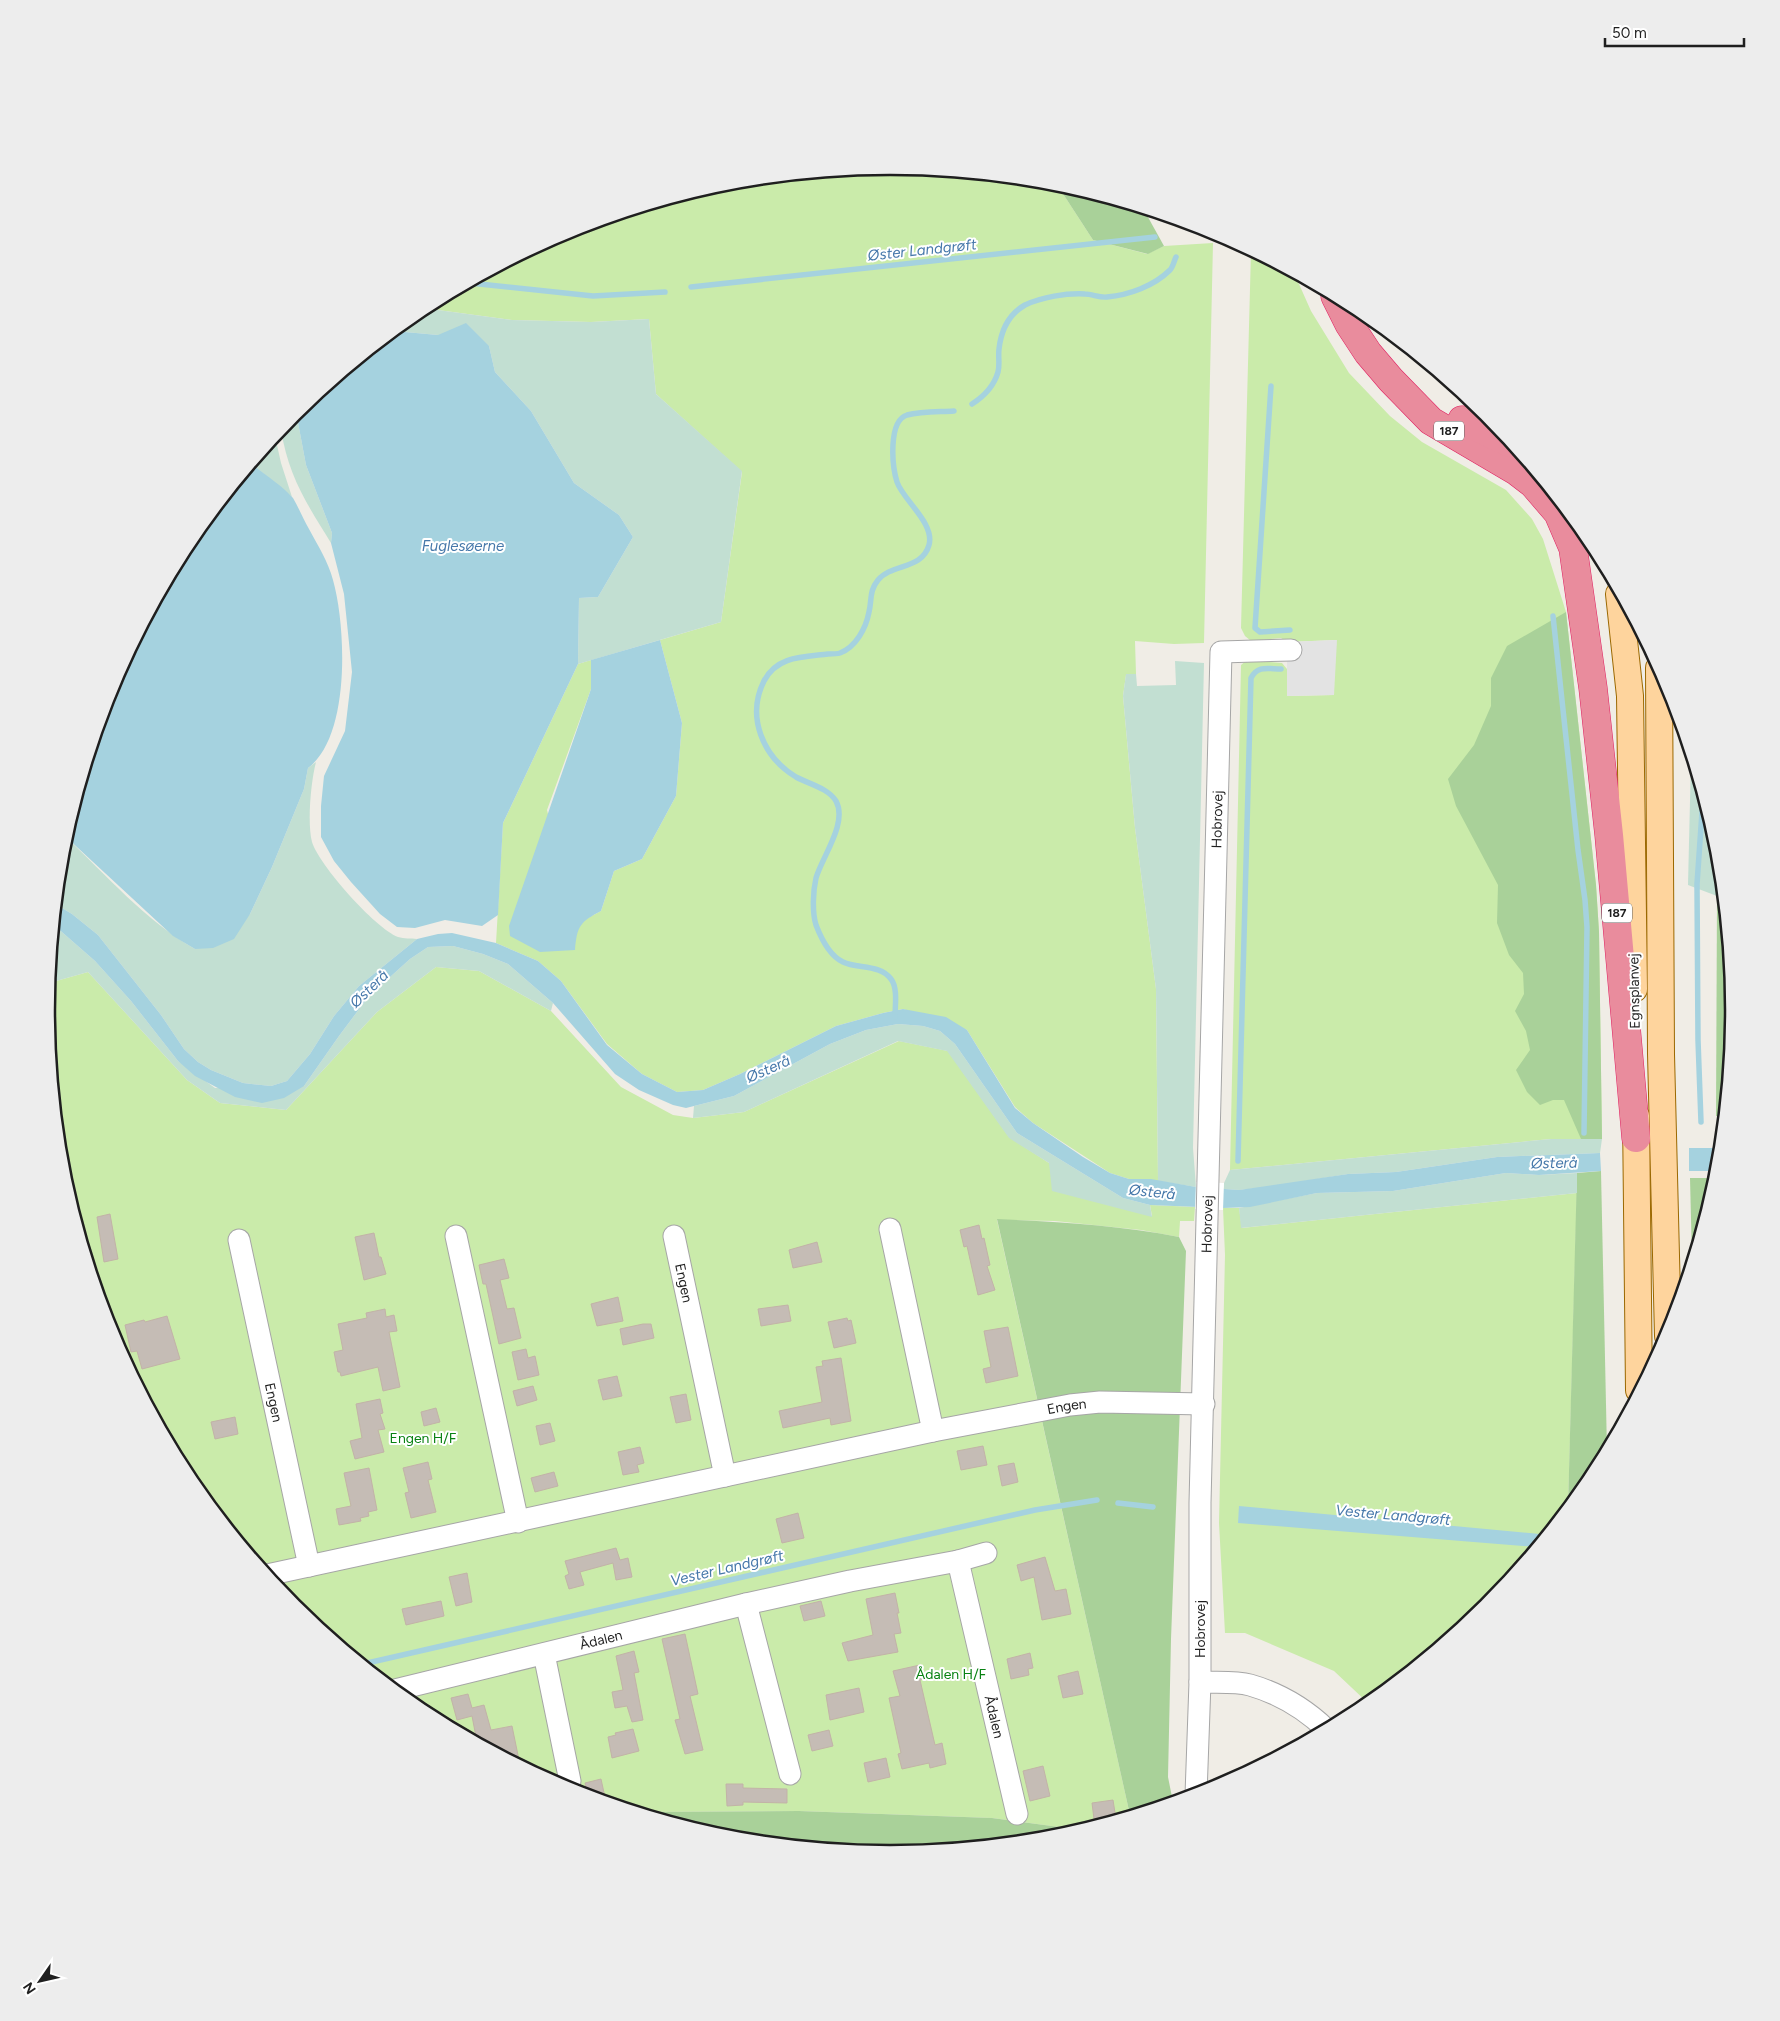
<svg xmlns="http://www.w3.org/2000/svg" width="1780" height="2021" viewBox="0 0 1780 2021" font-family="Figtree,sans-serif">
	<rect width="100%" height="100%" fill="#f0ede6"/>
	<g fill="#caebaa">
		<polygon points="890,167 1056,183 1093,240 1147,254 1164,246 1213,243 1204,643 1174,644 1135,641 1136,674 1126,675 1123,696 1135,828 1156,989 1158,1181 1129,1179 1110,1173 1033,1123 1015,1107 967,1030 903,1009 883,1013 836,1026 740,1074 703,1090 677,1092 642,1074 607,1044 561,981 538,961 496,943 503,823 578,664 591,660 591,689 547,810 576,931 584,920 601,911 614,871 642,859 676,796 682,723 660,640 721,622 742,472 656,394 649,319 591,322 512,320 423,308 567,231 726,183"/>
		<polygon points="1251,251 1295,275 1311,311 1349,373 1390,416 1422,442 1506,490 1532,519 1543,539 1566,612 1596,885 1599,932 1602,1139 1551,1139 1230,1170 1241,665 1247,660 1282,663 1287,669 1287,696 1333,695 1336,640 1287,642 1281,638 1251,641 1245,636 1241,628"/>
		<polygon points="436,967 479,971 551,1011 621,1087 673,1115 693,1118 744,1112 899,1041 948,1051 1009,1137 1049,1163 1152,1216 1150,1205 1195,1207 1194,1221 1180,1221 1179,1237 1141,1230 1055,1221 997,1220 1130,1815 1082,1830 992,1818 799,1811 640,1812 567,1790 421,1712 293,1607 188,1479 110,1333 62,1175 46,1011 49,983 88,972 187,1080 220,1103 286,1110 377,1012"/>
		<polygon points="1577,1193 1568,1508 1486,1607 1369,1704 1334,1671 1245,1633 1225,1633 1219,1523 1225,1255 1223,1208 1239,1208 1242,1228"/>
	</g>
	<g fill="#a9d199">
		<polygon points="1056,183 1144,210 1164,246 1148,254 1093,240"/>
		<polygon points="1566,612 1596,885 1599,932 1602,1139 1581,1139 1564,1100 1553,1100 1540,1105 1527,1092 1516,1070 1530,1050 1526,1031 1515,1011 1524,994 1523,973 1509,955 1497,923 1498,885 1456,806 1448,779 1474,745 1491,706 1491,678 1507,646"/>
		<polygon points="1720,871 1734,1011 1723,1117 1716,1116 1717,896"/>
		<polygon points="1601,1171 1607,1451 1591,1479 1568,1508 1577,1173"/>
		<polygon points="1690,1178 1709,1178 1710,1200 1692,1259"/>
		<path d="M997 1219C1058 1222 1119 1225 1179 1237L1186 1251 1171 1639 1168 1777 1173 1802 1130 1815Z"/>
		<polygon points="799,1811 992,1818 1082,1830 1054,1838 890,1854 725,1838 640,1812"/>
	</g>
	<g fill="#c2dfd2">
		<polygon points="423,308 512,320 591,322 649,319 656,394 742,471 721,622 578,664 579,598 598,597 633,537 619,515 574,483 531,411 495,372 489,346 438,335 394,331"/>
		<path d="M296 412 306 465 332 533 331 543C307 504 288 476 281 429Z"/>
		<polygon points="275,436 281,463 292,497 252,464"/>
		<polygon points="1175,661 1204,663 1193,1148 1196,1187 1158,1181 1156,989 1135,828 1123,696 1126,674 1136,674 1137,686 1176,685"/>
		<polygon points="1691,759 1718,846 1720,871 1717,896 1688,885"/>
		<path d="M316 762C311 781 307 823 312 842 319 865 375 928 398 937 404 939 411 938 417 939L359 986 334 1016 310 1054 287 1081 271 1086 243 1083 211 1070 198 1062 184 1049 161 1015 98 935 72 914 57 905 63 846 65 836C106 875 146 921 195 949L250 914 272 867 304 789 308 768Z"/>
		<polygon points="55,926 95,961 131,1001 178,1061 215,1088 304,1086 339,1036 369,996 410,959 428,947 453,946 483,954 508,964 553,1003 551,1011 479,971 436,967 377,1012 286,1110 220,1103 187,1080 88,972 49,983"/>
		<polygon points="898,1024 923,1026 940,1031 955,1044 1017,1133 1123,1198 1150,1205 1152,1217 1052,1191 1049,1163 1009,1138 947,1051 898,1041 744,1112 693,1118 694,1106 734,1096 830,1044 866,1030"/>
		<polygon points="1551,1139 1602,1139 1600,1153 1497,1157 1396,1172 1348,1174 1269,1187 1239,1190 1223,1189 1224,1183 1230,1170"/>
		<polygon points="1709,1171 1718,1171 1714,1186 1709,1186"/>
		<polygon points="1506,1173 1539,1175 1577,1173 1577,1193 1241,1228 1239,1208 1317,1193 1393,1191"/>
	</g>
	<polygon fill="#e3e3e3" points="1337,640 1334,695 1287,696 1287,642"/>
	<g fill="#a5d2df">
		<polygon points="466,323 489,346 495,372 531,411 574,483 619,515 633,537 598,597 579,598 578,664 503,823 498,915 482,926 445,920 415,928 397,927 380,914 351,882 334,861 321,837 321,806 324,776 345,731 352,672 344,594 331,543 332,533 306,465 296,412 394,331 438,335"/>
		<path d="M252 464C264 474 284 487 293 498 299 508 303 519 309 529 318 546 328 561 333 580 346 626 351 736 308 768L304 789 272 867 250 914 234 939 213 948 195 949 173 936 65 836 111 687 189 542Z"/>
		<path d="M660 640 682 723 676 796 642 859 614 871 601 911C580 922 577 926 575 950L540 952 510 936 509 926 591 689V660Z"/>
		<polygon points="57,905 72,914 98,935 161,1015 184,1049 198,1062 211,1070 243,1083 271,1086 287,1081 310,1054 334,1016 359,986 417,939 438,934 452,933 496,943 538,961 561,981 607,1045 642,1074 677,1092 703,1090 740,1074 836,1026 883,1013 903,1009 946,1017 967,1030 1015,1108 1033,1123 1083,1157 1110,1173 1129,1179 1151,1179 1196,1187 1239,1190 1348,1174 1396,1172 1497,1157 1600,1153 1601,1171 1539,1175 1506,1173 1393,1191 1317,1193 1250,1207 1223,1208 1150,1205 1123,1198 1017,1133 955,1044 940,1031 923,1026 898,1024 866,1030 830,1044 734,1096 686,1108 673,1105 639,1090 615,1074 553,1003 508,964 483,954 453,946 428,947 410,959 369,996 339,1036 304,1086 284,1098 262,1103 235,1097 195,1076 178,1061 131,1001 95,961 55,926"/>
		<polygon points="1689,1148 1720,1148 1718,1171 1689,1171"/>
		<polygon points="1239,1506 1540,1534 1539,1543 1536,1547 1238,1523"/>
	</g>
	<polygon fill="#fff" points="1196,1182 1224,1183 1223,1210 1195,1209"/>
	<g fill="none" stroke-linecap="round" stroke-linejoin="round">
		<g stroke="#a5d2df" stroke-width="5.5">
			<polyline points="470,283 593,296 665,292"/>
			<polyline points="691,287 1155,237"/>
			<polyline points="1271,386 1255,628 1260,632 1290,630"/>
			<path d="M972 404C983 397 994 386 998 372 1000 365 998 357 999 349 1001 331 1009 314 1025 305 1042 297 1066 293 1085 294 1092 294 1100 298 1107 297 1129 295 1154 286 1170 270 1173 267 1174 261 1176 257"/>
			<polyline points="1553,616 1578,850 1585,900 1587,927 1584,1133"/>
			<path d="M895 1017C895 1006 898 988 891 979 880 964 857 969 843 962 830 956 821 938 816 925 812 912 813 891 816 878 822 857 848 823 836 801 828 788 809 784 796 777 763 757 746 717 764 681 777 656 803 657 828 654 831 654 837 654 840 653 856 647 866 628 869 612 872 600 869 591 878 580 892 563 922 570 929 545 935 523 903 500 897 482 892 466 888 421 907 415 922 411 939 412 954 411"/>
			<polyline points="1701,1122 1698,1040 1697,884 1703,798"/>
			<path d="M1238 1161 1251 678C1258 665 1268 669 1281 669"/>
			<polyline points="1118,1503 1153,1507"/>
			<polyline points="363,1664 1035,1510 1097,1500"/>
		</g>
	</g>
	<g fill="#c5bcb5" stroke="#c2b3a7">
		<polygon points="110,1214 118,1259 104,1262 97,1217"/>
		<polygon points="979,1225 982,1239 984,1238 990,1265 987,1266 995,1290 978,1295 967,1246 964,1247 960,1230"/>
		<polygon points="374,1233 379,1257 381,1257 386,1274 364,1280 355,1237"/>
		<polygon points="817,1242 822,1262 793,1268 789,1250"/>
		<polygon points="504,1259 509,1278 500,1280 507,1309 514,1308 521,1338 499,1344 486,1284 483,1284 479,1265"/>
		<polygon points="618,1297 623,1321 597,1326 591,1304"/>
		<polygon points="788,1305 791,1321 761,1326 758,1309"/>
		<polygon points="385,1309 386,1317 394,1315 397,1331 389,1332 400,1387 383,1391 378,1367 341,1376 340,1372 338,1372 334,1352 343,1350 338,1324 367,1318 366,1313"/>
		<polygon points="167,1316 180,1359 142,1369 137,1351 131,1352 125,1325 144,1320 145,1322"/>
		<polygon points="847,1318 848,1321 851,1320 856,1343 834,1348 828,1322"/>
		<polygon points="643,1324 651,1324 654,1338 623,1345 620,1329"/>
		<polygon points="1008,1327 1018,1376 986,1383 983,1369 991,1367 984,1331"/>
		<polygon points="526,1349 528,1358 535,1356 539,1375 518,1380 512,1352"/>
		<polygon points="841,1358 851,1421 831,1425 830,1418 783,1428 779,1411 822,1402 816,1367 823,1366 822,1361"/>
		<polygon points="617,1376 622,1396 603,1400 598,1380"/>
		<polygon points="533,1386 537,1400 517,1406 513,1391"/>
		<polygon points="686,1394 691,1420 676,1423 670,1397"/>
		<polygon points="380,1399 383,1413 380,1414 385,1429 378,1430 384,1452 355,1459 350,1441 362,1438 356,1404"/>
		<polygon points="436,1408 440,1422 424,1426 421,1412"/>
		<polygon points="235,1417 238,1434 215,1439 211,1422"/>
		<polygon points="550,1423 555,1441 540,1445 536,1426"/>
		<polygon points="983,1446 987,1465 961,1470 957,1451"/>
		<polygon points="640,1447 644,1463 637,1465 639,1472 623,1475 618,1452"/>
		<polygon points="428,1462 432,1479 428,1480 436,1512 411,1518 405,1493 409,1492 403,1468"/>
		<polygon points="1014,1463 1018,1482 1002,1486 998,1466"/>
		<polygon points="369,1468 377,1510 368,1512 369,1516 360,1518 361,1521 339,1525 336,1509 351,1506 344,1473"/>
		<polygon points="554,1472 558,1486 535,1492 531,1478"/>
		<polygon points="798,1513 804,1538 782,1543 776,1519"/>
		<polygon points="616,1548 620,1560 628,1558 632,1577 616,1580 613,1563 580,1572 584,1585 569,1589 565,1576 569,1574 565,1561"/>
		<polygon points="1045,1557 1055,1591 1066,1589 1071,1614 1042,1620 1034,1577 1021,1581 1017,1565"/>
		<polygon points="467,1573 472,1602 456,1606 449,1577"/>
		<polygon points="895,1593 899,1613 897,1613 901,1633 894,1634 898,1652 848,1661 842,1643 873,1635 866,1599"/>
		<polygon points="441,1601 444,1616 406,1625 402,1609"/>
		<polygon points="821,1601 825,1616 804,1621 800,1606"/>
		<polygon points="685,1634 698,1694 690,1696 703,1750 685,1754 675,1720 680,1719 662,1639"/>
		<polygon points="634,1651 639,1672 634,1673 643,1720 632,1722 627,1706 615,1708 612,1692 623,1690 616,1656"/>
		<polygon points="1030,1653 1033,1668 1028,1669 1029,1675 1011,1679 1007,1659"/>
		<polygon points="920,1665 923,1679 920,1680 935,1745 942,1743 946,1764 930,1768 929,1763 902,1769 898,1754 901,1753 889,1698 900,1696 893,1671"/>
		<polygon points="1078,1671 1083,1694 1063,1698 1058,1676"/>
		<polygon points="859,1688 864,1712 830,1720 826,1695"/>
		<polygon points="468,1694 472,1708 484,1705 491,1730 512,1726 520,1765 477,1742 472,1716 457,1720 451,1698"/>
		<polygon points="633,1729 639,1751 612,1758 608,1737 616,1735 615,1733"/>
		<polygon points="829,1730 833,1746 812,1751 808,1735"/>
		<polygon points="886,1758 890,1777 868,1782 864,1763"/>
		<polygon points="1043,1766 1050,1796 1030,1801 1023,1771"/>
		<polygon points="601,1779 606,1802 588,1796 585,1783"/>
		<polygon points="726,1784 743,1784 743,1788 787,1789 787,1803 743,1802 743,1805 727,1806"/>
		<polygon points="1113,1800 1116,1819 1098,1823 1097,1818 1094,1819 1092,1803"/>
	</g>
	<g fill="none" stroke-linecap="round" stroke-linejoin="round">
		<g stroke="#a6a6a6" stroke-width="23">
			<g id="minor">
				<polyline points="456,1236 518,1522"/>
				<path id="s1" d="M674 1236 725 1476"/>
				<path id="s2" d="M239 1240 309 1566"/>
				<path id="s3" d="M933 1431 1070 1405 1100 1402 1204 1404"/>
				<path id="s4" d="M958 1561 1017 1814"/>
				<polyline points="267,1575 933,1431 890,1229"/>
				<polyline points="746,1604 790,1774"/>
				<polyline points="544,1654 570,1781"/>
				<path d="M1200 1682C1216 1683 1235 1681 1250 1685 1278 1693 1305 1709 1326 1729"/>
				<path id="s5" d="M395 1690 746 1604 850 1581 958 1561 986 1553"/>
				<path id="s6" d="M1196 1795 1200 1682V1503L1221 652 1291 650"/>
			</g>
		</g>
		<g stroke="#9b6800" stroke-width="28">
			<g id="major">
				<polyline points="1619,594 1630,696 1634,989"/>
				<polyline points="1659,668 1661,1054 1668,1336"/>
				<polyline points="1636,1116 1639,1390"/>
			</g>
		</g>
		<g stroke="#e02162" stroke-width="29">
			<g id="highway">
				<polyline points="1335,296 1349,324 1368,353 1391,380 1431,421 1516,471 1533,484 1558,513 1573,548 1593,688 1609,835 1636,1138"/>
				<polyline points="1462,420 1510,443"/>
			</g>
		</g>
		<use href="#minor" stroke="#fff" stroke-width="21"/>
		<use href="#major" stroke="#fed49d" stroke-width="26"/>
		<use href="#highway" stroke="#e98c9d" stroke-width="28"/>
	</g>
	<g text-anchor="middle" stroke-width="4" stroke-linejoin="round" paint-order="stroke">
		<g fill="#fff" stroke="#626262" stroke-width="1">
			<rect x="1434" y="421.5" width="30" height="19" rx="4"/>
			<rect x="1602" y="903.5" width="30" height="19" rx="4"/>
		</g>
		<g font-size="12" font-weight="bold" fill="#1f1f1f">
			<text x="1449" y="435">187</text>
			<text x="1617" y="917">187</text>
		</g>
		<g font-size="14" fill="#1f1f1f" stroke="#fff">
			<text dy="5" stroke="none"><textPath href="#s6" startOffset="976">Hobrovej</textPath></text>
			<text transform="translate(1634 991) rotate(-91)" y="5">Egnsplanvej</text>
			<text dy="5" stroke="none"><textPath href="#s6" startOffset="571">Hobrovej</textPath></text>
			<text dy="5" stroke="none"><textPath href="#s1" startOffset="48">Engen</textPath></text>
			<text dy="5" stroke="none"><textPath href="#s2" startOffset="166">Engen</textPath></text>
			<text dy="5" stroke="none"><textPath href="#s3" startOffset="136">Engen</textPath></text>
			<text transform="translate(1200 1629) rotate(-90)" y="5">Hobrovej</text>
			<text dy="5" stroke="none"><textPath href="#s5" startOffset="212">Ådalen</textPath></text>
			<text dy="5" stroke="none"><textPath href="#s4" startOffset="160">Ådalen</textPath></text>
		</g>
		<g font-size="14" fill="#098213" stroke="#fff">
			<text x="423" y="1443">Engen H/F</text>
			<text x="951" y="1679">Ådalen H/F</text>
		</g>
		<g font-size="15" font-style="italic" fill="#4678aa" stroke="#fff">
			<text transform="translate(922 250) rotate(-6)" y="5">Øster Landgrøft</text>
			<text x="463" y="551">Fuglesøerne</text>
			<text transform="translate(369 989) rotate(-44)" y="5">Østerå</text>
			<text transform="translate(768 1069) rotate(-24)" y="5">Østerå</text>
			<text transform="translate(1554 1163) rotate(-1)" y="5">Østerå</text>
			<text transform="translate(1152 1192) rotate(6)" y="5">Østerå</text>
			<text transform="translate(1393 1515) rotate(5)" y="5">Vester Landgrøft</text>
			<text transform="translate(727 1568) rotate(-13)" y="5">Vester Landgrøft</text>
		</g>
	</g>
	<path d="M0 0H1780V2021H0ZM55 1010a835 835 0 1 1 1670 0a835 835 0 1 1-1670 0Z" fill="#ededed" fill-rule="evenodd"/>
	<path fill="none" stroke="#1f1f1f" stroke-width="2.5" d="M55 1010a835 835 0 1 1 1670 0a835 835 0 1 1-1670 0Z"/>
	<g transform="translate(40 1981) rotate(236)" stroke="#ffffff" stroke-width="4" paint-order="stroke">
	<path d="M0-4L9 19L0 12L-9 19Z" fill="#1f1f1f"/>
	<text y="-8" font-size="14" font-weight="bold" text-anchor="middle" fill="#1f1f1f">N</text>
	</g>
	<path d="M1605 38v8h139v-8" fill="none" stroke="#1f1f1f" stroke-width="2.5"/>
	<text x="1612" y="38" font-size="15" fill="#1f1f1f" stroke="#ffffff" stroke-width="4" paint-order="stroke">50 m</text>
</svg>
